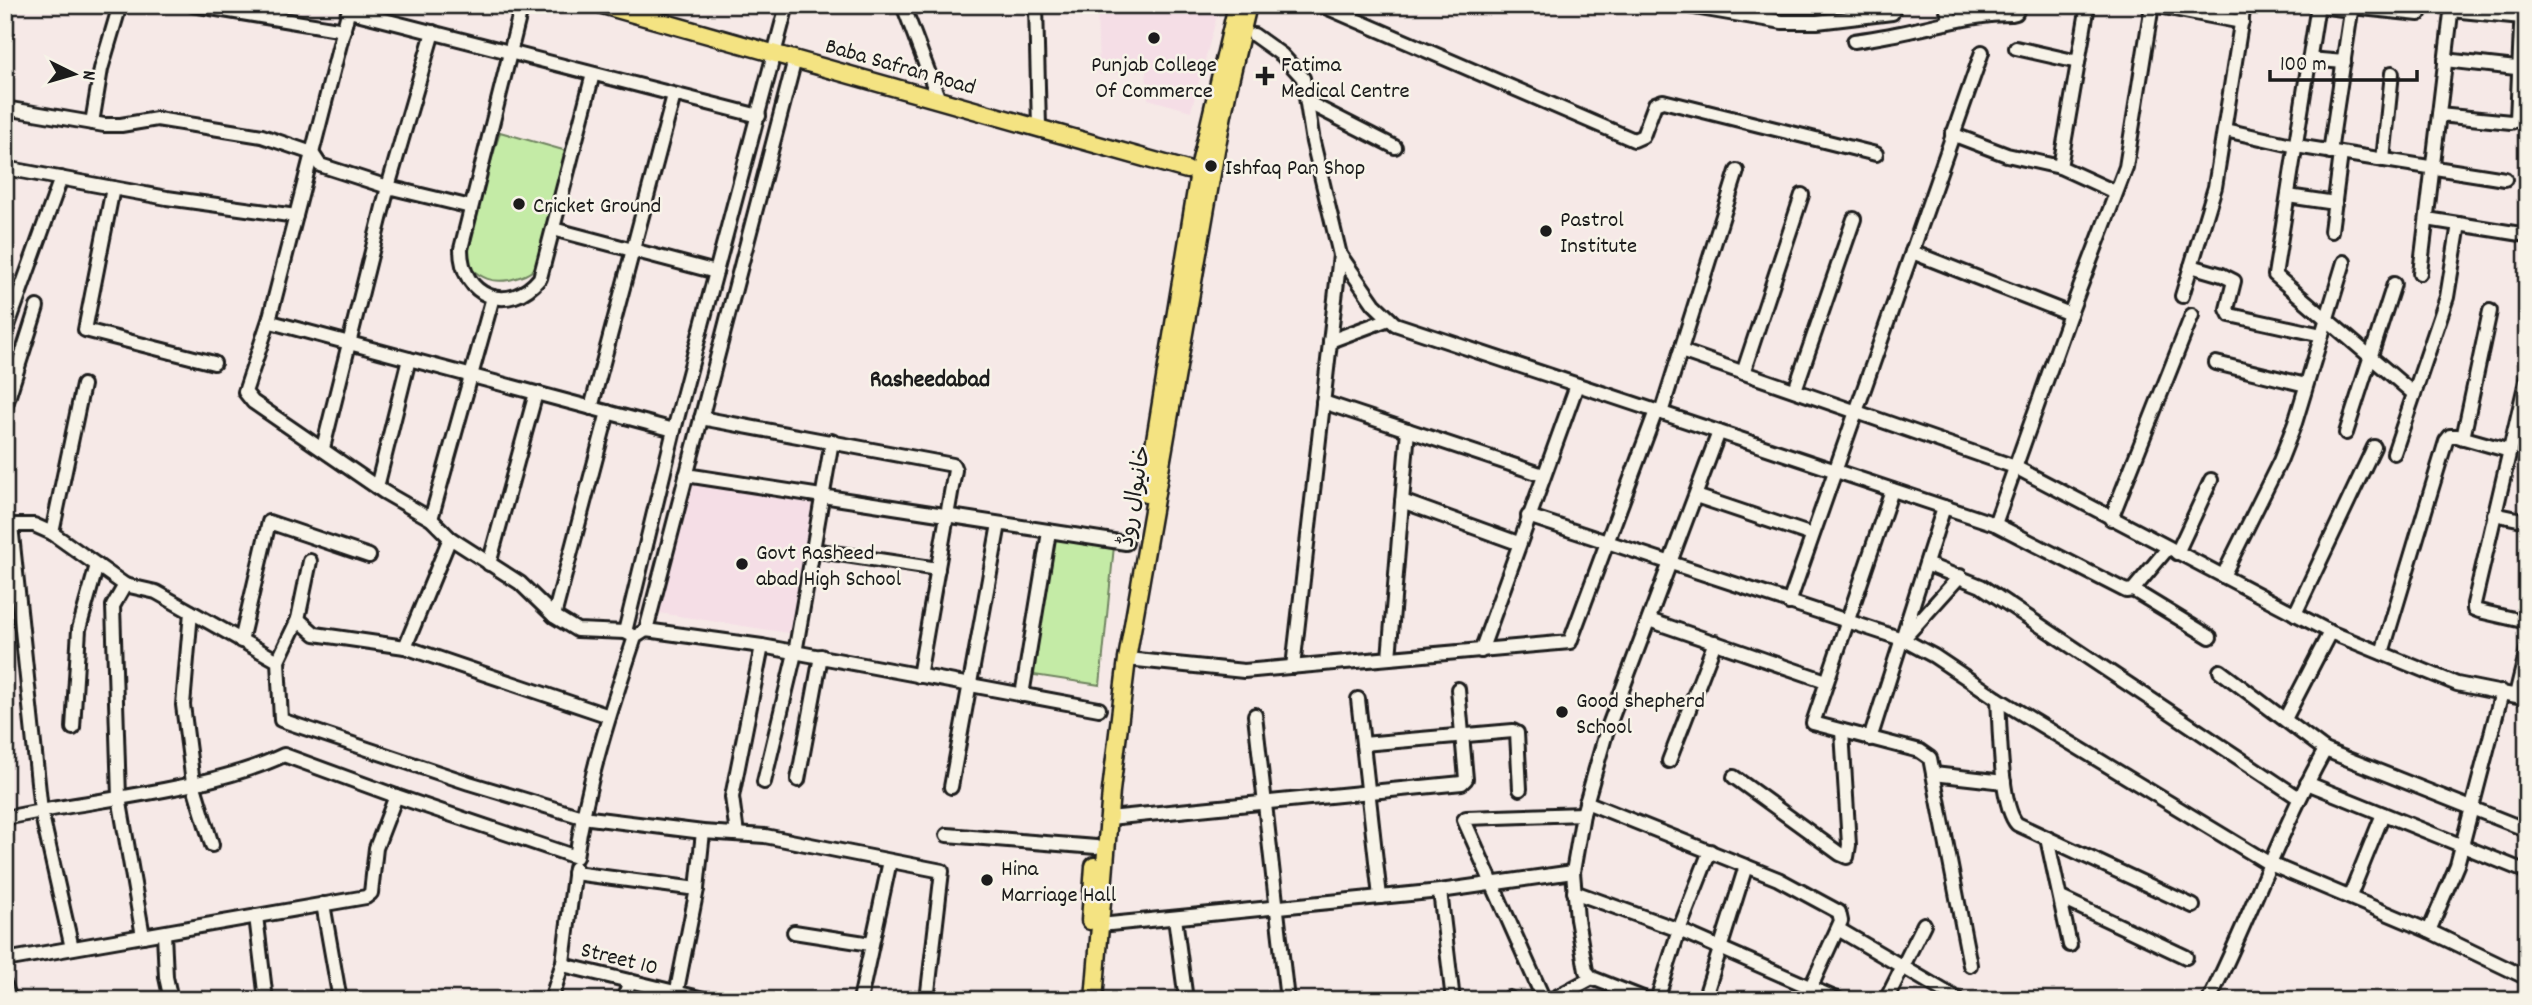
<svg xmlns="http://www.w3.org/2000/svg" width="2532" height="1005" viewBox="0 0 2532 1005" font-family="Dekko,'Playpen Sans Arabic',sans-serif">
	<rect width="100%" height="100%" fill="#f6e9e7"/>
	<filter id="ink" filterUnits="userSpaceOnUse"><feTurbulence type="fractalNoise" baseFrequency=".0143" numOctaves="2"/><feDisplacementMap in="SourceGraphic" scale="14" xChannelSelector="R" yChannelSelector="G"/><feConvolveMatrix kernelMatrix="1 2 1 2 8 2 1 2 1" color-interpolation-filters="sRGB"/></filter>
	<g filter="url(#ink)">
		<g fill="#f5dee6">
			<polygon points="1097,5 1220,5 1191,111 1148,99 1146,70 1099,75"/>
			<polygon points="691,470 818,490 795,634 659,613"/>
		</g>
		<g fill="#c4eba6" stroke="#708461" stroke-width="2">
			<path d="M500 132 570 152C563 180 551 251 533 270 527 276 517 278 509 280 492 283 482 278 470 268L468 238Z"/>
			<polygon points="1052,535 1114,546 1100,685 1034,675"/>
		</g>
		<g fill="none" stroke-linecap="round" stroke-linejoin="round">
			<g stroke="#1c1c1c" stroke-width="18">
				<g id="minor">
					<polyline points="193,5 344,30"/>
					<polyline points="350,5 270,317 271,322 674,430"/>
					<path d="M522 5 461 249C461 297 509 316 540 278L593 74"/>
					<polyline points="903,5 939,100"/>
					<polyline points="1036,5 1039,128"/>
					<polyline points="1321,5 1634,140 1643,136 1655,104 1663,101 1876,154"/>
					<polyline points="1682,5 1782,22 1817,22 1892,13 1894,5"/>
					<polyline points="1945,5 1951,20"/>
					<polyline points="2153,5 2242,22"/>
					<polyline points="2318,5 2275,275 2414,394"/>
					<polyline points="2318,6 2351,10"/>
					<polyline points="2352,7 2419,14"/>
					<polyline points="2451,10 2522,17"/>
					<polyline points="349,11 759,116"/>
					<polyline points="1254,35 1282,55 1303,78 1313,142 1340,255 1374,304 1395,324 1995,524 2126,591 2133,590 2168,548"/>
					<path d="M1854 41C1874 38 1894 35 1914 30 1947 23 1977 14 2012 14L2016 13 2019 5"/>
					<polyline points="2016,48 2078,62"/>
					<polyline points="2309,59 2344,62"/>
					<polyline points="2445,60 2525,69"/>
					<polyline points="1307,102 1395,147"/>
					<polyline points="5,108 104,125 121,125 157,119 262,136 312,153 320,165 388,187 471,207"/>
					<polyline points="2439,115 2511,122 2517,120 2522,5"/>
					<polyline points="92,123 101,69 120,5"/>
					<polyline points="2225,130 2296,146 2505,179"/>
					<polyline points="1952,134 2007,155 2060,167 2115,192"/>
					<polyline points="2330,152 2352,5"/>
					<polyline points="2383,160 2392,73"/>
					<polyline points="2060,167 2088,5"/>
					<polyline points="5,168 167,198 296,216"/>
					<polyline points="113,188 85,330 214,363"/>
					<polyline points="2288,196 2335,203"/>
					<polyline points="2427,219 2527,235"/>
					<polyline points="553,229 716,272"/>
					<polyline points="2331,231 2341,154"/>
					<polyline points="1912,252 2070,314"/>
					<polyline points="2191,266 2222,275 2234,281 2227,309 2230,315 2322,335"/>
					<polyline points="2420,273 2452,5"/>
					<polyline points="2182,296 2215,187 2244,5"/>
					<polyline points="270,317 245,392 253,402 384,492 431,519 450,538 520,583 554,616 577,630 625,632 631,635"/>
					<polyline points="5,334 61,178"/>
					<polyline points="1330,341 1389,319"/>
					<polyline points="1681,351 2015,467 2330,632 2457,684 2527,698"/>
					<polyline points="2216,363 2306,385"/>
					<polyline points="1743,373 1802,195"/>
					<polyline points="2527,377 2474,604 2474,609 2479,611 2527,622"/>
					<polyline points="1795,390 1854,219"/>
					<polyline points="1323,402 1543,475"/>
					<polyline points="5,408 37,307"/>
					<polyline points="591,408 674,95"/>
					<polyline points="1661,413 1737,171"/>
					<polyline points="701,418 953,465 955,470 919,676"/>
					<polyline points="2346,433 2394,284"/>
					<polyline points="2463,438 2490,311"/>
					<polyline points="323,448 388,187 433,32"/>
					<polyline points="2394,453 2447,297 2459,224"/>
					<polyline points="686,475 1126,543"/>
					<polyline points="377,487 409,359"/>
					<polyline points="1892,490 1813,723 1920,751 1930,758 1970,965"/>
					<polyline points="1696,496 1812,535"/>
					<polyline points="1402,501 1518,543"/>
					<polyline points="2494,514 2527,521"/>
					<polyline points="1528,516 1902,639 1934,656 1998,699 2270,864 2429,931 2527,978"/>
					<polyline points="431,519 493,297"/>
					<polyline points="2111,519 2192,315"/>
					<polyline points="1995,524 2070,314 2126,167 2152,5"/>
					<polyline points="5,525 34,525 52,533 83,385"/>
					<polyline points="52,533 125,585 156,592 278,661 281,720 469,783 582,817 703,832 765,836 942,871 927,1000"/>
					<polyline points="450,538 405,647 609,716"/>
					<polyline points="813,550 938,569"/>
					<polyline points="2177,553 2211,480"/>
					<polyline points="489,564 536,393"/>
					<polyline points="1926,564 1981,586 2299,798"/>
					<polyline points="2223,576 2280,461 2295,423 2344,262"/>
					<polyline points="125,585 113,606 119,797 143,936"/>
					<polyline points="2133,590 2210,637"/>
					<polyline points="1789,603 1982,52"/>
					<polyline points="191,612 183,705 193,783 212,845"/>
					<polyline points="2295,614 2374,447"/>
					<polyline points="554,616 608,412"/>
					<polyline points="298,619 315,634 405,647"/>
					<polyline points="1649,620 1826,681"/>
					<polyline points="646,630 795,59"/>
					<polyline points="625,632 674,430 787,5"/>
					<polyline points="1905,637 1960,576"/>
					<polyline points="241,641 269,522 369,556"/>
					<polyline points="1481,651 1577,385"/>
					<polyline points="2382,653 2446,441 2450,436 2457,436 2510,451"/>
					<polyline points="1389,658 1408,430"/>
					<polyline points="1127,659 1244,671 1570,642 1656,411"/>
					<polyline points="278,661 298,619 310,561"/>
					<polyline points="1293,667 1340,255"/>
					<polyline points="2220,671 2325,750 2527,830"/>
					<polyline points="1022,695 1049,532"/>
					<polyline points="2516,695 2527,650"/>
					<polyline points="1358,699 1380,897"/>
					<path d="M1998 699C2000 726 2000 806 2017 824L2193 906"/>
					<polyline points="1255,715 1287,1000"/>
					<polyline points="2285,719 2330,632"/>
					<polyline points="73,728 79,629 97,565"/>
					<polyline points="1870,739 1944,507"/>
					<polyline points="1363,744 1513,731 1517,733 1520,789"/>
					<polyline points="1669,761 1715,642"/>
					<polyline points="1934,774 2004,782"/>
					<polyline points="1734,777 1840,854 1847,857 1849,845 1842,731"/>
					<polyline points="798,780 821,656"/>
					<polyline points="764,782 795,653 832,441"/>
					<polyline points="2307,783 2527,872"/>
					<polyline points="951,787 999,524"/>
					<polyline points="1586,802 1778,879 1839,912 1841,921 1805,1000"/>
					<polyline points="5,818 41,811 11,525"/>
					<polyline points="1109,818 1462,783 1466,779 1458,689"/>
					<polyline points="737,834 732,797 762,646"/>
					<polyline points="947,835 1096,847"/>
					<polyline points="2047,838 2070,945"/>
					<polyline points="574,873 697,889 675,1000"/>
					<polyline points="697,889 703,832"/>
					<polyline points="1440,891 1453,1000"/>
					<polyline points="1574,892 1679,930 1839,1000"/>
					<polyline points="2350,896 2383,814"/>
					<polyline points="2061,898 2186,957"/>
					<polyline points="323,904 340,1000"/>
					<polyline points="256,916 266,1000"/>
					<polyline points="1175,918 1186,1000"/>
					<polyline points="1100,925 1440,891 1573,872"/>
					<polyline points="1838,929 1959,1000"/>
					<polyline points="2429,931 2457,865 2502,692"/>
					<polyline points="794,932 871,944"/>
					<polyline points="164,933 166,977 171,1000"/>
					<path d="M72 948 41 811C117 797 216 787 284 755L396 796"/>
					<path d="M5 960 366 897 371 893 376 848 396 796 576 857C587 782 611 709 635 637L646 630 762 646 1099 709"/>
					<polyline points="563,962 567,966 708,1000"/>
					<polyline points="5,985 10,1000"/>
					<polyline points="1509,998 1511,1000"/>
					<polyline points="551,1000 563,962 575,868"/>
					<polyline points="623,1000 630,981"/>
					<polyline points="860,1000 890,861"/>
					<polyline points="1544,1000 1464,820 1466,818 1583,814"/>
					<polyline points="1551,1000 1592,978"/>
					<polyline points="1648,1000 1592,978 1586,971 1577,919 1573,872 1583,814 1606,733 1719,432"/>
					<polyline points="1657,1000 1679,930 1710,851"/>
					<polyline points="1704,1000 1746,866"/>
					<polyline points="1886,1000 1924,924"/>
					<path d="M2209 1000C2250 918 2280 830 2325 750"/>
				</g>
			</g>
			<g stroke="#1c1c1c" stroke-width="21">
				<g id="major">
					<polyline points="602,5 1187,170"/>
					<polyline points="1146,494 1201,160 1237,5"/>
					<polyline points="1090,921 1094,866"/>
					<polyline points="1094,1000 1111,791 1127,659 1216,150 1228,89 1248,5"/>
				</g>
			</g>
			<use href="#minor" stroke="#f7f3e8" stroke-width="12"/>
			<use href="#major" stroke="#f4e382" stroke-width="16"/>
		</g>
	</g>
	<g fill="#1c1c1c" stroke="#f7f3e8" stroke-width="2.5">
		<circle cx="1154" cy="38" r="7"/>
		<path d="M1261.5 65.5h7v7h7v7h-7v7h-7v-7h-7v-7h7z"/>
		<circle cx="1211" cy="166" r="7"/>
		<circle cx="519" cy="204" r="7"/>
		<circle cx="1546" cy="231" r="7"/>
		<circle cx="742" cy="564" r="7"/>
		<circle cx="1562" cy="712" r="7"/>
		<circle cx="987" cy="880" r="7"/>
	</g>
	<g text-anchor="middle" stroke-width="5" stroke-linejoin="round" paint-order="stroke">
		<g font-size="23" fill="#1c1c1c" stroke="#f7f3e8" text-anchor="start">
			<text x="1154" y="71" text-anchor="middle">Punjab College<tspan x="1154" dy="26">Of Commerce</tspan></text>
			<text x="1281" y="71">Fatima<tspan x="1281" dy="26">Medical Centre</tspan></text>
			<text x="1225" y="174">Ishfaq Pan Shop</text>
			<text x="533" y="212">Cricket Ground</text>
			<text x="1560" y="226">Pastrol<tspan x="1560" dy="26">Institute</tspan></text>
			<text x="756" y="559">Govt Rasheed<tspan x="756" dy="26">abad High School</tspan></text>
			<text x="1576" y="707">Good shepherd<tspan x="1576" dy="26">School</tspan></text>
			<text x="1001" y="875">Hina<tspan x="1001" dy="26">Marriage Hall</tspan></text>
		</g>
		<g font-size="23" fill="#1c1c1c" stroke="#f7f3e8">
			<text transform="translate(901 65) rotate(16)" y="8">Baba Safran Road</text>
			<text transform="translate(1133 496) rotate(-80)" y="8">خانیوال روڈ</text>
			<text transform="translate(620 957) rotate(14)" y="8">Street 10</text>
		</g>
		<g font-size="24" font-weight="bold" fill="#1c1c1c" stroke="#f7f3e8">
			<text x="930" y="386">Rasheedabad</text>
		</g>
	</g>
	<rect width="2532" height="1005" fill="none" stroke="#f7f3e8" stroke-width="28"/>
	<rect x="14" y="14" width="2504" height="977" fill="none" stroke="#1c1c1c" stroke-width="2.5" filter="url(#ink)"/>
	<g transform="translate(74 74) rotate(95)" stroke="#f7f3e8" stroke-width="5" paint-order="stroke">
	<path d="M0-5L12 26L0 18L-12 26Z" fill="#1c1c1c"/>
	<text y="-10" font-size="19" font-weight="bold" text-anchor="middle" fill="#1c1c1c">N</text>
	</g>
	<path d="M2270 70v10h147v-10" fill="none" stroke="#1c1c1c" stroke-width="3.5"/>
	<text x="2280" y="70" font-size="21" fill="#1c1c1c" stroke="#f7f3e8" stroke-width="5" paint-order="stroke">100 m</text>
</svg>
